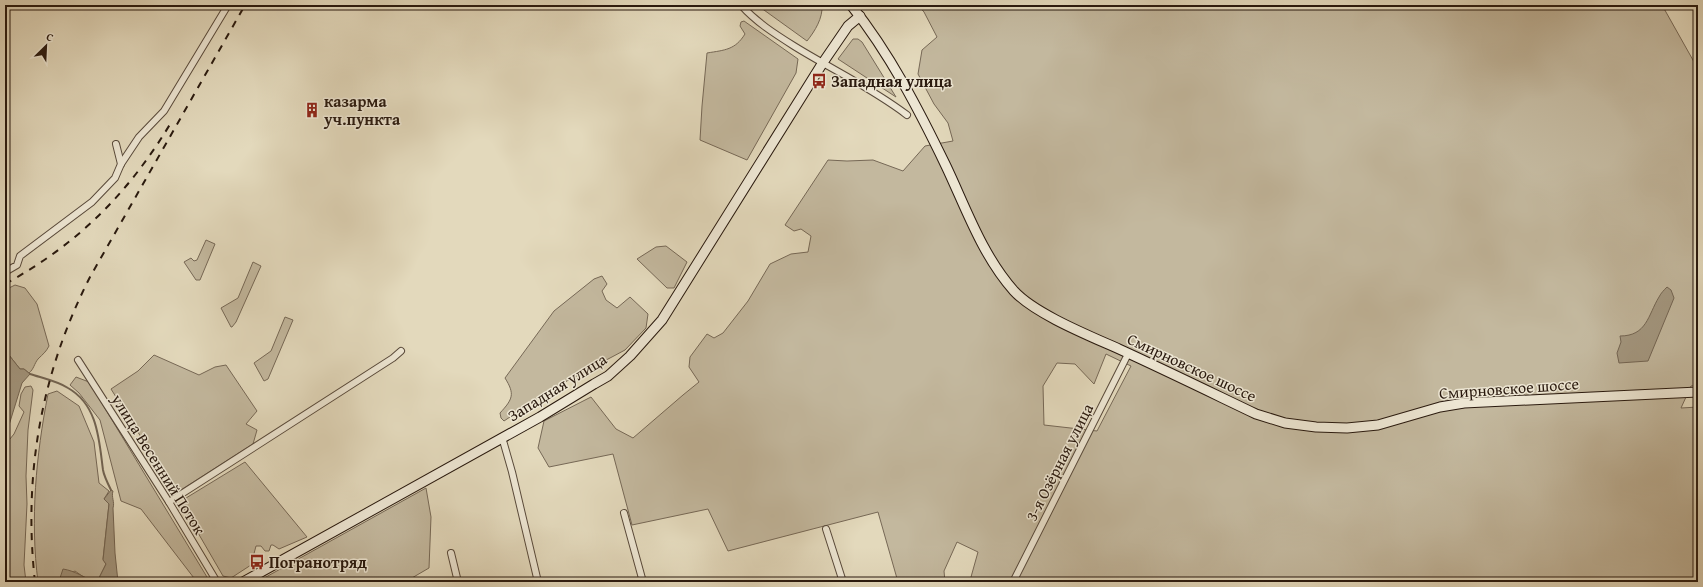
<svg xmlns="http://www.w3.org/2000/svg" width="1703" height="587" viewBox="0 0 1703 587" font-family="'Gentium Book Plus',serif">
	<rect width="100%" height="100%" fill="#e3d9bc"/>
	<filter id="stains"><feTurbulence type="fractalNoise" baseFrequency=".005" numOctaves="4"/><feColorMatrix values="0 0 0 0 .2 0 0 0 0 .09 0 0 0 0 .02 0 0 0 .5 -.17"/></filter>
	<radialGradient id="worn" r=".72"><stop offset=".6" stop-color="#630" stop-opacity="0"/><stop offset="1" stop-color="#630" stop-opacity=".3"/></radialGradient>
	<g fill="#c3b89e" stroke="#766856" fill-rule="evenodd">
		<path d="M757 5H822C823 18 815 31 807 41Z"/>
		<path d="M918 5H1662L1698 69V385L1691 386 1681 408 1698 407V582H971V577L978 552 957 542 944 571 945 582H898L878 512 728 551 708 509 632 525 613 454 549 467 538 448 544 421 591 397 616 429 633 438 683 395 699 382 689 367 690 357 707 334 714 338 723 333 748 301 770 264 791 254 808 252 811 236 801 229 794 231 785 225 828 160 847 161 873 160 903 171 925 146 953 141 948 123 934 104 918 74 922 50 937 37 924 12ZM1106 354 1131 366 1097 431 1044 425 1043 386 1057 363 1075 364 1094 384Z"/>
		<path d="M744 21 798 59 796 73 747 160 700 140 702 106 707 53C725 50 735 50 745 34L740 26 741 22Z"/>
		<polygon points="853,39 858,39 862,42 896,97 838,59"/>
		<polygon points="206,240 215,244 200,280 196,280 184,262 191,258 194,261 197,260"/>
		<polygon points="666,246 687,262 674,288 667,288 637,259 656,247"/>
		<polygon points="253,262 261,266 236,322 232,327 231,327 221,308 238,298"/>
		<path d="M602 276 607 284 602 291 606 300 617 308 630 297 648 314 646 328 625 350 550 390 504 421 501 418 500 413C513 399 515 394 505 378L554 311 594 279Z"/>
		<path d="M15 285 25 288 37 304 49 346C46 352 43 354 38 359 34 364 34 369 29 373L24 369H20L5 350V290Z"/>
		<polygon points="285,317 293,320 268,379 264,381 254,363 271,351"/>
		<polygon points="154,355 199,375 215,367 226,365 257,411 246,424 257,430 253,444 176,493 111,389 138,371"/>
		<polygon points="76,377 89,382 210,582 197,582 141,509 121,501 100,420 79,393 70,385"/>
		<polygon points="31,386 33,390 28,430 26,476 27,504 24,565 26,582 5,582 5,445 14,434 24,412 19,406 21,394 25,387"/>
		<path d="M57 391 79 406 94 442 99 483 109 491 104 499 109 504 103 559 106 564 97 582 85 578 75 571 60 578V582H38C30 520 36 455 48 394Z"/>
		<polygon points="245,462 307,537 279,549 273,545 271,545 269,551 265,551 261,546 256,546 251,565 231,578 223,576 183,507 186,498"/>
		<polygon points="426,488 431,517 429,568 405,582 257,582"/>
	</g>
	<g fill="#a49881" stroke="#736553">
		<path d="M1667 287 1671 290 1674 298 1648 361 1619 363 1617 353 1621 342 1620 336C1647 336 1648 315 1659 297 1661 293 1664 290 1667 287Z"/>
		<polygon points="5,350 20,369 24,369 30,374 22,383 5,438"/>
		<path d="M111 490 113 491C111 497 115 502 113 508L115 553 118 582H97L106 564 103 560 109 504 104 499Z"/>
		<path d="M63 569C76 571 84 578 96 582H60V578Z"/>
	</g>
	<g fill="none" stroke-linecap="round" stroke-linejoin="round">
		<path stroke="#736553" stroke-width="2" d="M30 374C42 378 57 381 68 388 98 405 99 440 103 470 104 476 108 484 111 490"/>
		<g stroke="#58493a" stroke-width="8">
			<g id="street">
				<path d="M741 5C756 22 775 34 794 46 831 69 872 88 907 115"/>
				<polyline points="116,144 121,164"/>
				<polyline points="5,272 17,265 20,256 92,202 115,178 121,164 139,137 164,111 228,5"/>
				<polyline points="78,360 169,502 217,582"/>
				<polyline points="502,437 512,472 538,582"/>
				<polyline points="169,502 393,358 401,351"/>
				<polyline points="624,513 643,582"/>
				<polyline points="826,529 843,582"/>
				<polyline points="451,553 458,582"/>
				<polyline points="1013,582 1128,354"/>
			</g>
		</g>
		<g stroke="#29190e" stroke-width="11">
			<g id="secondary">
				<path d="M851 5C890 54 919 110 946 166 966 208 982 255 1014 291 1035 314 1090 336 1119 349 1165 370 1210 392 1256 414L1285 423 1316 427 1347 428 1378 425 1440 407 1464 403 1698 392"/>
				<polyline points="243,582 540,417 594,384 608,376 630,356 662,320 822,64 848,26 860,16"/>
			</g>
		</g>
		<use href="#street" stroke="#ede6d3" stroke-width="6"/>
		<use href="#secondary" stroke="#ede6d3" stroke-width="9"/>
		<g stroke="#29190e" stroke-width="2" stroke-dasharray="7 7" stroke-linecap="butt">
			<path d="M5 284C78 244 129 193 172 121"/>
			<path d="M35 582C23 475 41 373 90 277L245 5"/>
		</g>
	</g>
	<defs>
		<g id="bus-bare" transform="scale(1.2)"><path d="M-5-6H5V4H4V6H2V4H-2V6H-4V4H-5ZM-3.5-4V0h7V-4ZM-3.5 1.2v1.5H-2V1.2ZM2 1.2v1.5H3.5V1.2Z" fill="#8f2418" stroke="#ede6d3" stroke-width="2.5" paint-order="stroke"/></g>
		<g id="building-bare" transform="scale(1.2)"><path d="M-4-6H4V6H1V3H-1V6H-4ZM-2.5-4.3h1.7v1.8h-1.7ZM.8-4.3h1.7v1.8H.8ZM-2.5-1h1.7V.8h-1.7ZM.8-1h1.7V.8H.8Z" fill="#8f2418" stroke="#ede6d3" stroke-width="2.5" paint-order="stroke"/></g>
	</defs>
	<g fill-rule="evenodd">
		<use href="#bus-bare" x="819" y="81"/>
		<use href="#building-bare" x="312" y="110"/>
		<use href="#bus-bare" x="257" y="562"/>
	</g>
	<g text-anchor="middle" stroke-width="3" stroke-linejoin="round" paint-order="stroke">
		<g font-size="16" font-weight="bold" fill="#29190e" stroke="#ede6d3" text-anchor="start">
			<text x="831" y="87">Западная улица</text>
			<text x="324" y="107">казарма<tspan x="324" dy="18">уч.пункта</tspan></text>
			<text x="269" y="568">Погранотряд</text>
		</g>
		<g font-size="16" fill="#29190e" stroke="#ede6d3">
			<text transform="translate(1192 367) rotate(25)" y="6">Смирновское шоссе</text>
			<text transform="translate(557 387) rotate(-32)" y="6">Западная улица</text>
			<text transform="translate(1509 388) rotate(-4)" y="6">Смирновское шоссе</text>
			<text transform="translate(1059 462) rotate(-63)" y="6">3-я Озёрная улица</text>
			<text transform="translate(159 464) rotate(58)" y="6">улица Весенний Поток</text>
		</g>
	</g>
	<rect width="1703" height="587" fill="none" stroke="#e3d9bc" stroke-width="20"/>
	<rect x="6" y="6" width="1691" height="575" fill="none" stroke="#29190e" stroke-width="2"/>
	<rect x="10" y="10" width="1683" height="567" fill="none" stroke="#29190e"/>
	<g transform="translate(46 46) rotate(24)" stroke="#ede6d3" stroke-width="3" paint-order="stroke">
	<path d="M0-3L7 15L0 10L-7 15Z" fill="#29190e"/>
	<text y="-6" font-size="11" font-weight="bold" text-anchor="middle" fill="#29190e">С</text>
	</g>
	<rect width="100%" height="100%" filter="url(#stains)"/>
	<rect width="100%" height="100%" fill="url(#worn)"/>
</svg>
